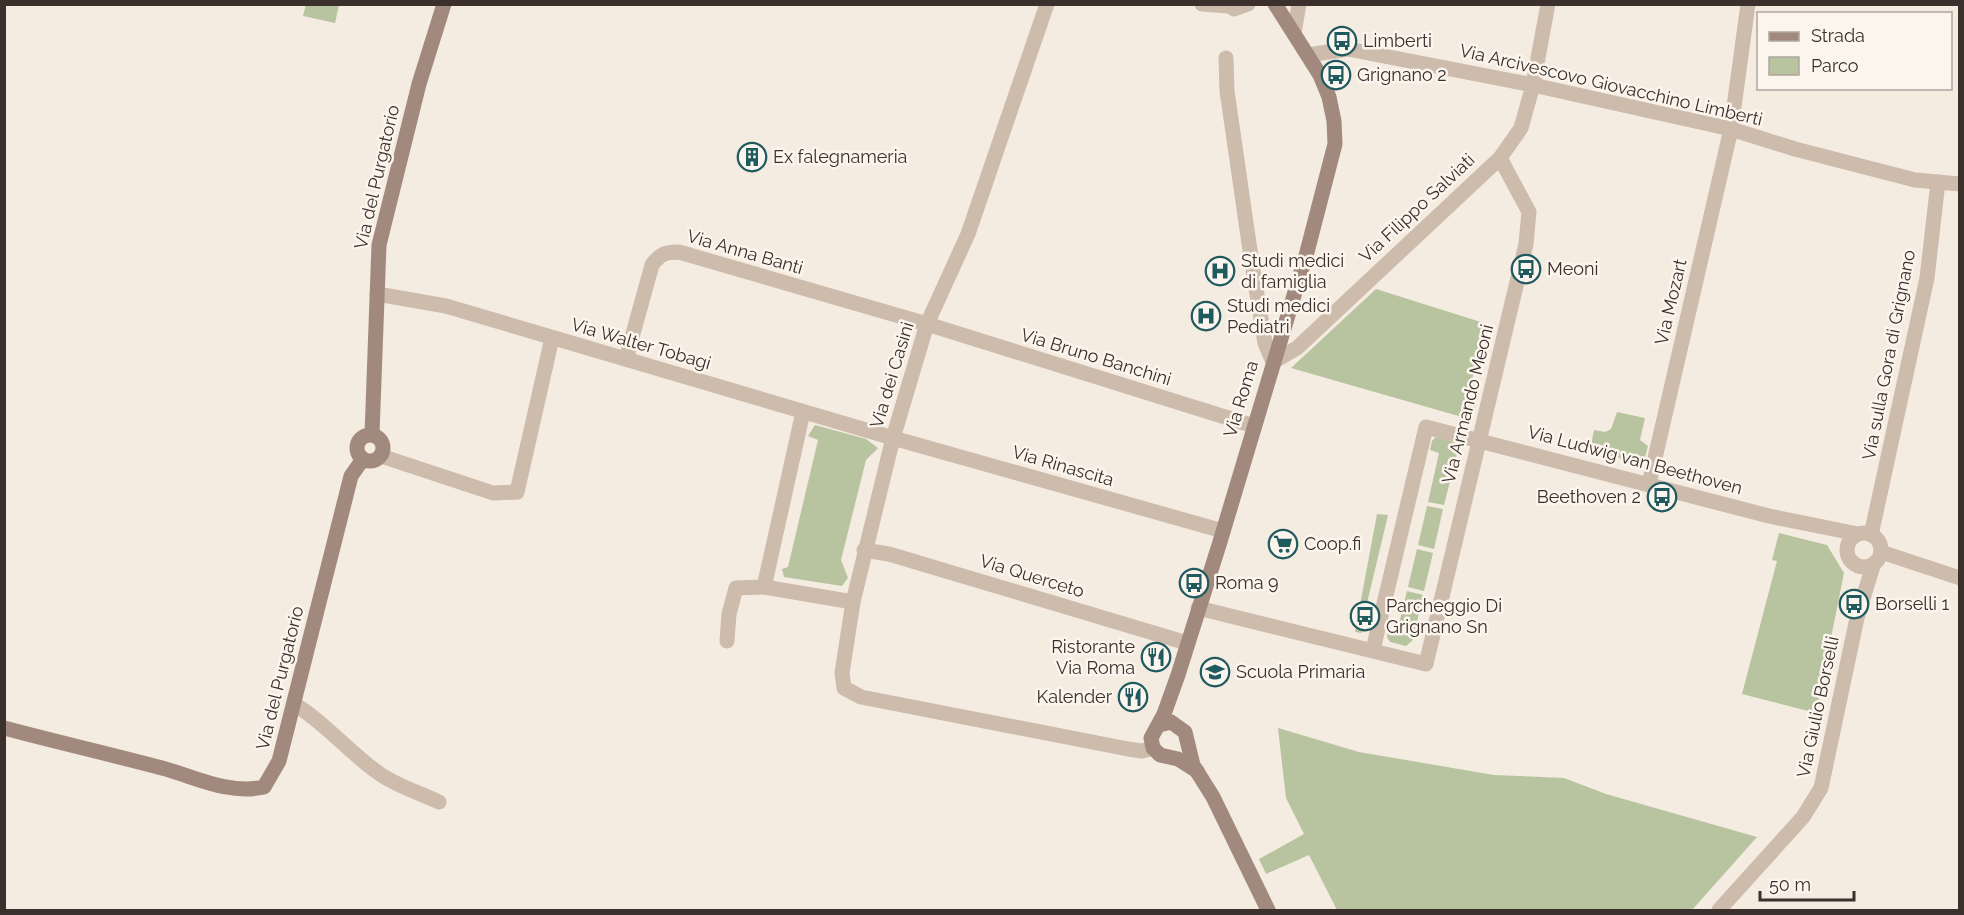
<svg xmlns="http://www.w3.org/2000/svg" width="1964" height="915" viewBox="0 0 1964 915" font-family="Raleway,sans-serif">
	<rect width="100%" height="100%" fill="#f4ebe1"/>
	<g fill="#b8c4a0">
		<polygon points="306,4 339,5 335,23 303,16"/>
		<polygon points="1376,289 1484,323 1469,395 1477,404 1469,419 1291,368"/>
		<polygon points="1617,412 1645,418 1640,440 1648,446 1643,464 1590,451 1594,430 1605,432 1611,429"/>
		<polygon points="815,425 866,439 878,448 866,460 841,560 848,578 842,586 784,577 782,569 788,567 818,440 808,436"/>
		<polygon points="1436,437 1458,443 1459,446 1444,505 1428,502 1439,453 1430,450 1432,441"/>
		<polygon points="1427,506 1443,509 1434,549 1418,545"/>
		<polygon points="1377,514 1388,515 1363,620 1368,623 1366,630 1361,633 1355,632"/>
		<polygon points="1779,533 1827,545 1844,573 1816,713 1742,694 1777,561 1772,560"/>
		<polygon points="1417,549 1433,553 1424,591 1408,587"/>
		<polygon points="1407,591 1423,595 1413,640 1406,646 1390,642 1387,637 1388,630 1397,632"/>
		<polygon points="1278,728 1359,752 1494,775 1564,778 1606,794 1757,837 1692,910 1337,910 1309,855 1266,874 1259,859 1304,834 1286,798"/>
	</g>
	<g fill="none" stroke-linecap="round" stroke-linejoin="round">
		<g stroke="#cdbbac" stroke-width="15">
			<polyline points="1202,4 1228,6"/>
			<polyline points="1228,4 1234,9 1248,4"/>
			<polyline points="1294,33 1299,4"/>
			<polyline points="1308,55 1348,49 1533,85 1731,129 1795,149 1915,180 1960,184"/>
			<polyline points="1226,58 1227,91 1252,264 1265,343 1273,362 1297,348 1500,158 1521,128 1533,85 1548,4"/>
			<polyline points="377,294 446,306 893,438 1223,531"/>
			<path d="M626 359 652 265C660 254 665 252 679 252L927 324 1254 426"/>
			<polyline points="381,456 493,493 517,492 552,338"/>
			<polyline points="1649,484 1731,129 1748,4"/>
			<circle cx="1864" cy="550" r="17"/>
			<polyline points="1871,535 1927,278 1938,182"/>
			<polyline points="864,550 889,554 1187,643"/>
			<polyline points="1881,552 1960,578"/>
			<polyline points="764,587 803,412"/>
			<polyline points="853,602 842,673 844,688 861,697 1128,749 1142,751 1153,748"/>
			<polyline points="1198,608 1426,664 1526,244 1529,212 1500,158"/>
			<polyline points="727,641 729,614 736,588 764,587 853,602 893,438 927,324 968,234 1047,4"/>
			<polyline points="1373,650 1426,427 1769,516 1858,534"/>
			<path d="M294 704C326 723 349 753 380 774 397 786 420 793 439 802"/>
			<polyline points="1719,910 1803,817 1821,788 1857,618 1873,566"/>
		</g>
		<g stroke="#a18a7d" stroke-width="15">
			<polyline points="372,434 379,245 419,84 444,4"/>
			<circle cx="370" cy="448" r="13"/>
			<polyline points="1159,725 1171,722 1185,732 1193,765 1213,797 1268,910"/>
			<path d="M4 728C57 742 109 754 162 768 196 777 228 795 264 787L279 761 351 476 363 459"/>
			<polyline points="1197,771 1178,759 1160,755 1153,748 1151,738 1164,714 1178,675 1219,545 1307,252 1335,144 1334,121 1329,97 1320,75 1275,4"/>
		</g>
	</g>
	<defs>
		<g id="bus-ring" transform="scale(1.5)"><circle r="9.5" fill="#fbf5ee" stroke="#1f5a5e" stroke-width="1.5"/><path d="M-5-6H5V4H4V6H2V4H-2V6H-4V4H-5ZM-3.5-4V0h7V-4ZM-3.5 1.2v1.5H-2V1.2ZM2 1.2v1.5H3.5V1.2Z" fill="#1f5a5e"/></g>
		<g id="building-ring" transform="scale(1.5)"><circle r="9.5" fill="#fbf5ee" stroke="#1f5a5e" stroke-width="1.5"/><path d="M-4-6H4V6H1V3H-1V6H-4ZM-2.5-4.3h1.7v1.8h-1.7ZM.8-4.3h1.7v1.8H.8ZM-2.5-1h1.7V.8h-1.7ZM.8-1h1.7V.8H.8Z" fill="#1f5a5e"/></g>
		<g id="hospital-ring" transform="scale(1.5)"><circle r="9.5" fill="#fbf5ee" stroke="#1f5a5e" stroke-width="1.5"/><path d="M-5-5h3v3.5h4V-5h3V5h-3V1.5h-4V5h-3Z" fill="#1f5a5e"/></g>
		<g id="supermarket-ring" transform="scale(1.5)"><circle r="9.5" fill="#fbf5ee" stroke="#1f5a5e" stroke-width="1.5"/><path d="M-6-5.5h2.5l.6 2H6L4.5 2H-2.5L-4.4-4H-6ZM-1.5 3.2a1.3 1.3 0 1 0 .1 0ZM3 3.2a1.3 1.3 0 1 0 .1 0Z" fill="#1f5a5e"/></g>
		<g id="restaurant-ring" transform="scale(1.5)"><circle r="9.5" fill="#fbf5ee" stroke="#1f5a5e" stroke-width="1.5"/><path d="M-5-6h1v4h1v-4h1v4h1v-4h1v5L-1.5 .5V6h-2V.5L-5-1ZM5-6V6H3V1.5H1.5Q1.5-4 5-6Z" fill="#1f5a5e"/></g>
		<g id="school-ring" transform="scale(1.5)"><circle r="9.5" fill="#fbf5ee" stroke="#1f5a5e" stroke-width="1.5"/><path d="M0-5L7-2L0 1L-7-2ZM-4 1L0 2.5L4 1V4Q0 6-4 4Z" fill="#1f5a5e"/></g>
	</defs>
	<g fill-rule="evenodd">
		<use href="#bus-ring" x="1342" y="41"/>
		<use href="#bus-ring" x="1336" y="75"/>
		<use href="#building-ring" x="752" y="157"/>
		<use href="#bus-ring" x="1526" y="269"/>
		<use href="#hospital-ring" x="1220" y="271"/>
		<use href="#hospital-ring" x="1206" y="316"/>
		<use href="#bus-ring" x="1662" y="497"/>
		<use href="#supermarket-ring" x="1283" y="544"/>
		<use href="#bus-ring" x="1194" y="583"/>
		<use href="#bus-ring" x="1854" y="604"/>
		<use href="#bus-ring" x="1365" y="616"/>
		<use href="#restaurant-ring" x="1156" y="657"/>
		<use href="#school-ring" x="1215" y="672"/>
		<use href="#restaurant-ring" x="1133" y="697"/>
	</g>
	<g text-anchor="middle" stroke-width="5" stroke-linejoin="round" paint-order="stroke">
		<g font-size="18" fill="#3b302b" stroke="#fbf5ee" text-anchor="start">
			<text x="1363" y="47">Limberti</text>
			<text x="1357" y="81">Grignano 2</text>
			<text x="773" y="163">Ex falegnameria</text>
			<text x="1241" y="267">Studi medici<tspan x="1241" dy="21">di famiglia</tspan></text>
			<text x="1547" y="275">Meoni</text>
			<text x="1227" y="312">Studi medici<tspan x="1227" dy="21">Pediatri</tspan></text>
			<text x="1641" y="503" text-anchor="end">Beethoven 2</text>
			<text x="1304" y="550">Coop.fi</text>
			<text x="1215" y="589">Roma 9</text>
			<text x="1875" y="610">Borselli 1</text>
			<text x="1386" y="612">Parcheggio Di<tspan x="1386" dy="21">Grignano Sn</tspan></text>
			<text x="1135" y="653" text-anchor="end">Ristorante<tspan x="1135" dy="21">Via Roma</tspan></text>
			<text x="1236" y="678">Scuola Primaria</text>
			<text x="1112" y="703" text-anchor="end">Kalender</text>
		</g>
		<g font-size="18" fill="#3b302b" stroke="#fbf5ee">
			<text transform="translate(1611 85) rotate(13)" y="6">Via Arcivescovo Giovacchino Limberti</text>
			<text transform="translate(377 177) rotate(-77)" y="6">Via del Purgatorio</text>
			<text transform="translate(1417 208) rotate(-43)" y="6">Via Filippo Salviati</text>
			<text transform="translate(745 252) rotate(16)" y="6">Via Anna Banti</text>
			<text transform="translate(1671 302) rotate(-77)" y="6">Via Mozart</text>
			<text transform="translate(641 344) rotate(16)" y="6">Via Walter Tobagi</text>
			<text transform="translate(1889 355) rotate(-79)" y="6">Via sulla Gora di Grignano</text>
			<text transform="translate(1096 357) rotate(17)" y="6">Via Bruno Banchini</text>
			<text transform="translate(892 375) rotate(-73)" y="6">Via dei Casini</text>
			<text transform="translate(1241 399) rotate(-73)" y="6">Via Roma</text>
			<text transform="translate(1468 404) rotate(-76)" y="6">Via Armando Meoni</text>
			<text transform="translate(1635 460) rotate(15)" y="6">Via Ludwig van Beethoven</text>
			<text transform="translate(1063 466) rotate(16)" y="6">Via Rinascita</text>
			<text transform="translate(1032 576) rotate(17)" y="6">Via Querceto</text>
			<text transform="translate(280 678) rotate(-76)" y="6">Via del Purgatorio</text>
			<text transform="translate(1818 707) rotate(-78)" y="6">Via Giulio Borselli</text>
		</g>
	</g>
	<rect width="1964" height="915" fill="none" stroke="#3b302b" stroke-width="12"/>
	<rect x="1757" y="12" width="195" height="78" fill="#fbf5ee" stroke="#aea6a0" stroke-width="1.5"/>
	<rect x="1769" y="32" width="30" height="9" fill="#a18a7d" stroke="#aea6a0" stroke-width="1.5"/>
	<text x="1811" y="42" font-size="18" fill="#3b302b">Strada</text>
	<rect x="1769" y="57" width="30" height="18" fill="#b8c4a0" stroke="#aea6a0" stroke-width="1.5"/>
	<text x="1811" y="72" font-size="18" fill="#3b302b">Parco</text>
	<path d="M1760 891v9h94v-9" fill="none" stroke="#3b302b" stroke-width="3"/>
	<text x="1769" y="891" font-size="18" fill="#3b302b" stroke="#fbf5ee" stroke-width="4.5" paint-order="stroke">50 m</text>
</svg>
